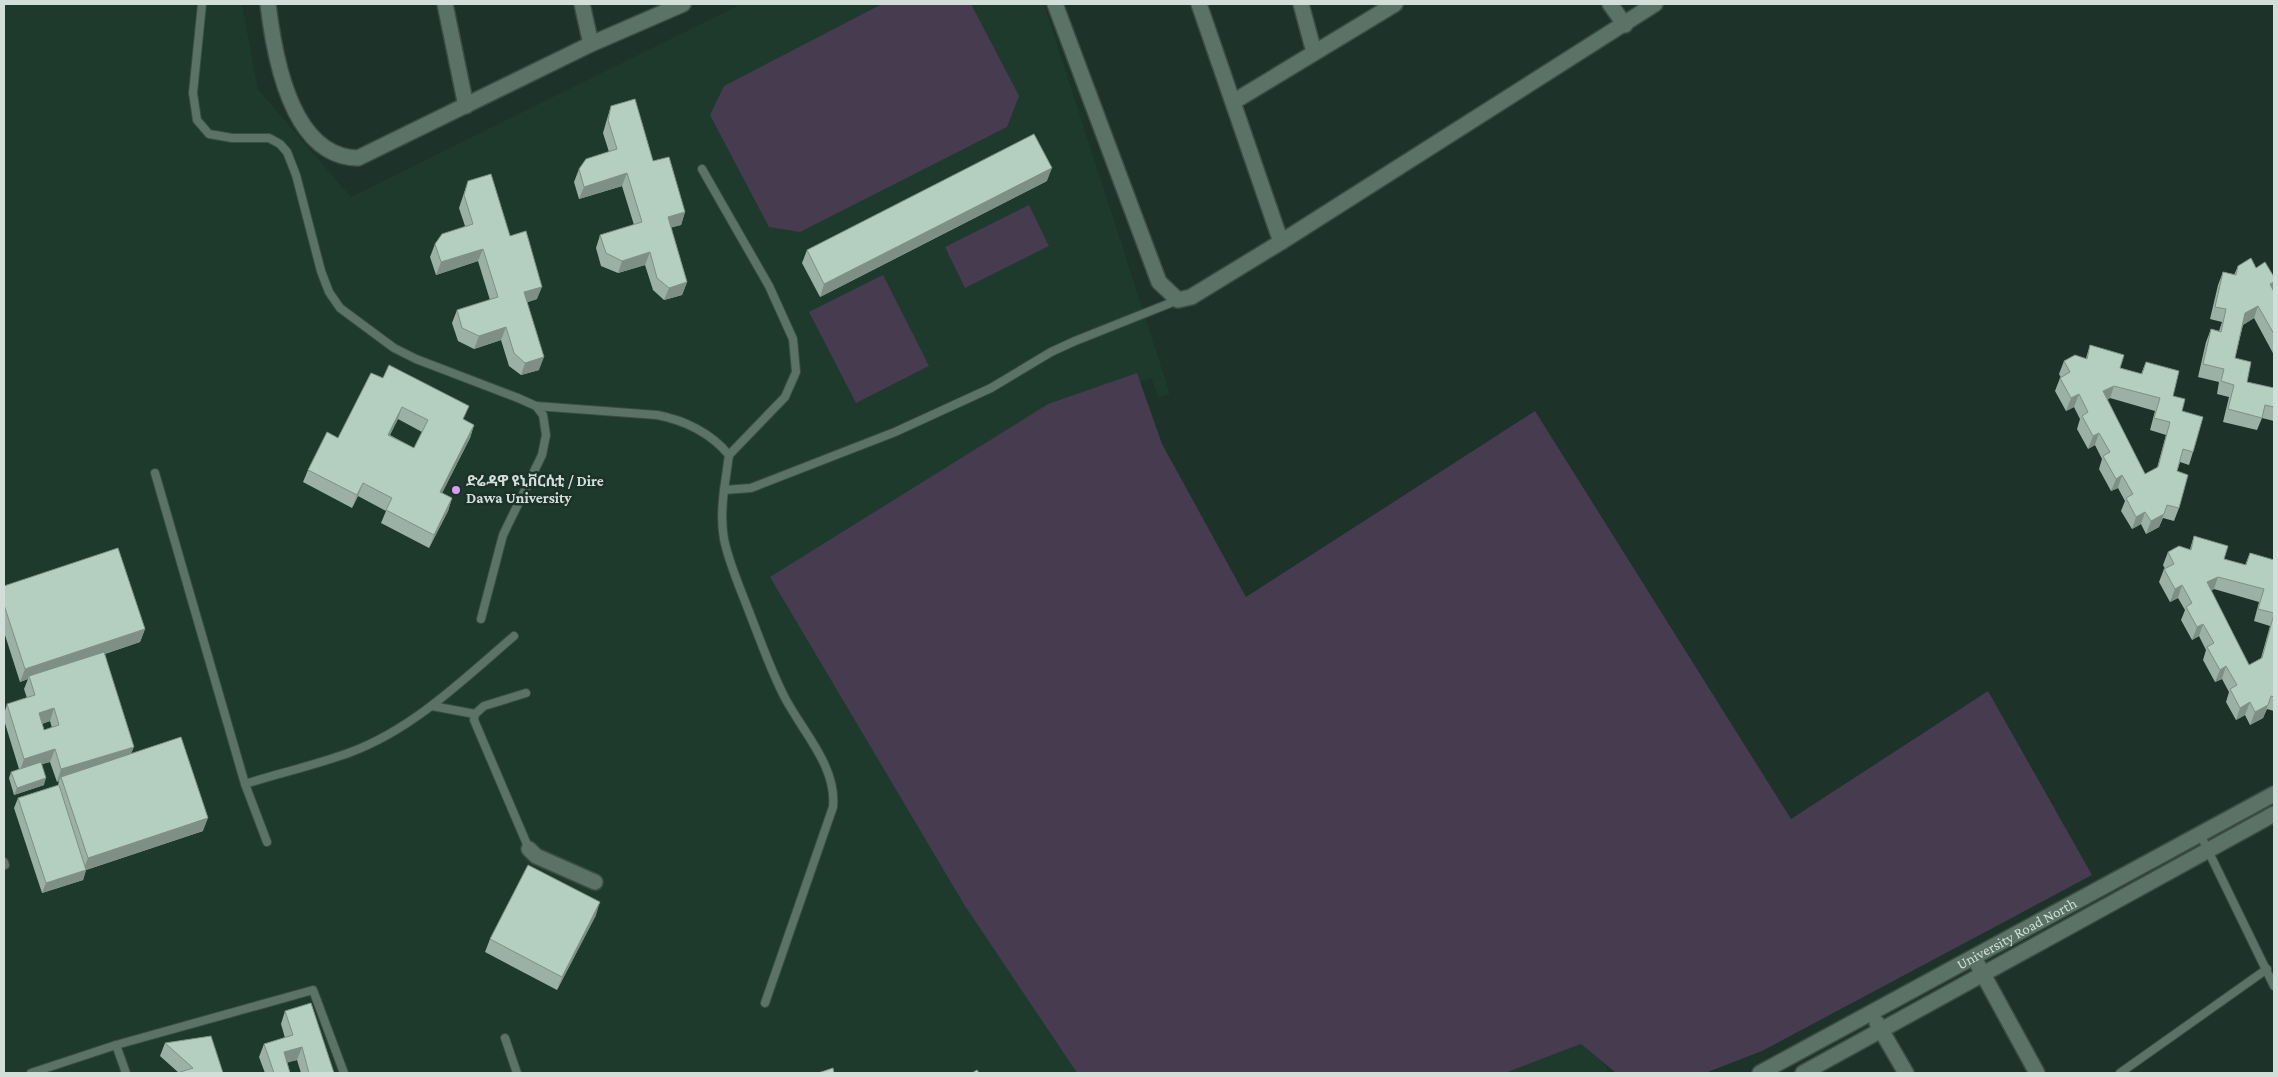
<svg xmlns="http://www.w3.org/2000/svg" width="2278" height="1077" viewBox="0 0 2278 1077" font-family="'Crimson Pro','Noto Sans Ethiopic',serif">
	<rect width="100%" height="100%" fill="#1d3228"/>
	<g fill="#1d3a2c">
		<polygon points="4,4 242,4 258,89 351,197 741,4 1044,4 1170,394 1158,397 1151,378 1140,382 1136,373 965,906 1077,1073 4,1073"/>
		<polygon points="1582,1044 1606,1066 1608,1073 1505,1073"/>
	</g>
	<g fill="#473b50">
		<polygon points="882,4 971,4 1019,96 1007,127 800,232 769,227 710,115 724,86"/>
		<polygon points="1029,205 1049,246 965,288 945,247"/>
		<polygon points="883,275 929,366 856,403 809,312"/>
		<polygon points="1137,373 1162,444 1246,597 1535,411 1791,819 1988,691 2092,875 1762,1051 1705,1073 1616,1073 1581,1044 1505,1073 1077,1073 965,906 770,577 1048,404"/>
	</g>
	<g fill="none" stroke-linecap="round" stroke-linejoin="round">
		<g stroke="#3b4d45" stroke-width="10">
			<g id="lane">
				<polyline points="202,4 193,93 197,120 209,134 232,138 269,138 280,144 287,152 296,175 321,271 329,292 340,308 394,348 416,359 518,398 536,406 543,415 546,435 542,455 503,535 481,619"/>
				<polyline points="702,169 769,286 793,339 796,372 785,397 729,455"/>
				<path d="M536 406 657 415C684 420 711 433 729 455L724 490 751 488 895 432 991 388 1051 352 1075 341 1178 300"/>
				<polyline points="155,473 245,784 267,842"/>
				<path d="M724 490C722 506 721 523 724 539 729 564 741 590 750 614 761 642 771 671 785 698 803 732 837 767 833 807L765 1003"/>
				<polyline points="526,693 484,706 475,714 474,720 529,849"/>
				<polyline points="432,706 475,714"/>
				<path d="M245 784C280 773 316 765 351 752 413 729 464 679 514 636"/>
				<polyline points="2200,834 2274,986"/>
				<polyline points="4,862 5,865"/>
				<polyline points="505,1038 517,1073"/>
				<polyline points="116,1045 126,1073"/>
				<polyline points="31,1073 116,1045 313,990 344,1073"/>
				<polyline points="2120,1073 2267,969"/>
			</g>
		</g>
		<g stroke="#3b4d45" stroke-width="18">
			<g id="street">
				<path d="M268 4C274 55 291 157 358 158L591 44 683 4"/>
				<polyline points="445,4 466,106"/>
				<polyline points="582,4 591,44"/>
				<polyline points="1055,4 1159,282 1178,300 1191,297 1281,242 1655,4"/>
				<polyline points="1199,4 1281,242"/>
				<polyline points="1301,4 1314,52"/>
				<polyline points="1610,4 1625,25"/>
				<polyline points="1233,102 1395,4"/>
				<polyline points="529,849 536,856 595,882"/>
				<polyline points="1978,965 2037,1073"/>
				<polyline points="1877,1023 1906,1073"/>
				<path id="s1" d="M1760 1073 2274 794"/>
				<polyline points="1803,1073 2274,814"/>
			</g>
		</g>
		<use href="#lane" stroke="#5b7366" stroke-width="8"/>
		<use href="#street" stroke="#5b7366" stroke-width="15"/>
	</g>
	<g fill="#9bb1a5" fill-rule="evenodd">
		<polygon points="611,106 653,161 685,212 681,225 671,227 687,282 682,295 664,300 653,290 645,265 618,273 601,266 596,248 600,235 634,225 622,186 579,199 574,182 579,169 609,152 603,133 607,119"/>
		<polygon points="468,181 510,236 537,299 527,302 539,370 521,375 509,366 501,340 474,349 458,341 452,323 457,310 490,300 478,261 436,275 430,257 435,244 465,226 459,208"/>
		<polygon points="1047,181 820,297 802,263 807,250"/>
		<polygon points="2238,266 2256,268 2274,277 2274,286 2273,290 2274,292 2274,355 2254,318 2243,325 2235,358 2247,382 2274,388 2274,421 2262,418 2257,430 2223,422 2229,397 2217,394 2219,382 2198,377 2206,342 2211,329 2219,331 2222,322 2210,319 2218,285 2223,272 2234,275"/>
		<path d="M2090 345 2120 368 2141 374 2146 362 2173 396 2182 411 2193 452 2189 465 2180 462 2177 471 2179 508 2174 521 2163 518 2159 527 2146 534 2141 524 2132 529 2121 511 2125 501 2118 488 2111 491 2099 469 2102 459 2095 445 2088 449 2077 429 2080 419 2074 407 2066 411 2055 391 2060 378H2061L2059 374 2064 361 2086 358ZM2110 398 2155 411 2150 430 2166 435 2157 468 2145 474 2107 400Z"/>
		<path d="M371 373 474 425 470 438 442 493 452 498 448 511 429 548 381 523 386 511 358 496 352 508 303 482 308 470 338 438ZM398 419 422 432 414 448 390 435Z"/>
		<path d="M2194 536 2224 559 2245 565 2250 553 2274 560V711L2267 709 2263 718 2250 725 2245 715 2236 720 2226 702 2229 692 2222 679 2215 682 2203 660 2206 650 2199 636 2192 640 2181 620 2185 610 2178 598 2170 602 2159 582 2164 569H2165L2163 565 2168 552 2190 549ZM2214 589 2259 602 2254 621 2270 626 2261 658 2249 665 2211 591Z"/>
		<path d="M4 586 145 629 140 642 105 654 131 754 203 831 86 870 83 880 42 893 14 808 18 798 58 785 59 781 57 782 50 762 41 764 44 785 14 795 9 778 11 772 19 769 4 720V714L7 704 27 698 24 689 28 679 20 682 4 632ZM50 721 52 728 44 730 42 724Z"/>
		<polygon points="596,915 557,990 485,952 490,939"/>
		<polygon points="285,1011 334,1073 301,1073 297,1060 287,1062 290,1073 265,1073 259,1057 264,1044 285,1038 281,1024"/>
		<polygon points="165,1043 223,1073 179,1073 160,1056"/>
	</g>
	<g fill="#7e9086">
		<polygon points="1052,168 1047,181 820,297 824,284"/>
		<polygon points="627,173 622,186 579,199 584,187"/>
		<polygon points="685,212 681,225 663,230 668,217"/>
		<polygon points="483,249 478,261 436,275 441,262"/>
		<polygon points="650,252 645,265 618,273 622,261"/>
		<polygon points="687,282 682,295 664,300 669,288"/>
		<polygon points="2274,282 2274,286 2271,293 2270,284"/>
		<polygon points="542,287 537,299 520,305 524,292"/>
		<polygon points="2258,306 2254,318 2241,326 2245,313"/>
		<polygon points="506,327 501,340 474,349 479,336"/>
		<polygon points="544,357 539,370 521,375 525,363"/>
		<polygon points="2114,386 2110,398 2098,404 2103,391"/>
		<polygon points="2079,394 2074,407 2066,411 2071,398"/>
		<polygon points="402,407 398,419 383,447 388,435"/>
		<polygon points="474,425 470,438 436,505 440,492"/>
		<polygon points="2099,433 2095,445 2088,449 2093,436"/>
		<polygon points="2122,475 2118,488 2111,491 2116,479"/>
		<polygon points="363,483 358,496 352,508 357,495"/>
		<polygon points="452,498 448,511 429,548 434,535"/>
		<polygon points="2145,512 2141,524 2132,529 2136,517"/>
		<polygon points="2164,514 2159,527 2146,534 2151,521"/>
		<polygon points="2218,577 2214,589 2202,595 2207,582"/>
		<polygon points="2182,585 2178,598 2170,602 2175,589"/>
		<polygon points="2203,624 2199,636 2192,640 2197,627"/>
		<polygon points="145,629 140,642 30,678 29,676 28,679 20,682 25,669"/>
		<polygon points="2226,666 2222,679 2215,682 2220,670"/>
		<polygon points="2250,702 2245,715 2236,720 2240,708"/>
		<polygon points="2268,705 2263,718 2250,725 2255,712"/>
		<polygon points="54,708 50,721 34,726 39,713"/>
		<polygon points="134,747 129,759 61,777 59,781 57,782 61,769"/>
		<polygon points="55,749 50,762 20,771 24,759"/>
		<polygon points="46,778 44,785 14,795 17,788"/>
		<polygon points="208,818 203,831 83,871 88,858"/>
		<polygon points="86,870 83,880 42,893 46,883"/>
		<polygon points="600,902 596,915 557,990 562,977"/>
		<polygon points="302,1047 297,1060 279,1065 284,1052"/>
	</g>
	<g fill="#b4cec0" stroke="#7e9086" fill-rule="evenodd">
		<polygon points="635,99 653,161 669,157 685,212 668,217 687,282 669,288 657,278 650,252 622,261 606,253 600,235 642,222 627,173 584,187 579,169 586,159 617,149 608,120 611,106"/>
		<polygon points="1034,134 1052,168 824,284 807,250"/>
		<polygon points="491,174 510,236 526,231 542,287 524,292 544,357 525,363 514,353 506,327 479,336 462,328 457,310 498,297 483,249 441,262 435,244 442,234 473,224 464,195 468,181"/>
		<polygon points="2251,258 2256,268 2265,262 2274,277 2274,282 2270,284 2274,292 2274,334 2258,306 2245,313 2235,358 2251,362 2247,382 2274,388 2274,407 2265,405 2262,418 2228,409 2234,385 2221,381 2224,369 2203,364 2211,329 2221,332 2226,309 2215,307 2223,272 2236,275 2238,266"/>
		<path d="M2090 345 2124 355 2120 368 2142 374 2146 362 2179 371 2173 396 2185 399 2182 411 2203 417 2193 452 2183 449 2177 471 2188 475 2179 508 2167 505 2164 514 2151 521 2145 512 2136 517 2126 498 2133 494 2122 475 2116 479 2103 456 2110 452 2099 433 2093 436 2082 416 2088 412 2079 394 2071 398 2060 378 2070 372 2064 361 2075 355 2087 359ZM2114 386 2160 398 2154 418 2170 422 2158 467 2145 474 2103 391Z"/>
		<path d="M389 365 469 406 463 419 474 425 440 492 452 498 434 535 386 510 392 498 363 483 357 495 308 470 327 432 338 438 371 373 383 378ZM402 407 428 420 414 448 388 435Z"/>
		<polygon points="2194,536 2228,546 2224,559 2246,565 2250,553 2274,560 2274,613 2258,609 2264,589 2218,577 2207,582 2249,665 2262,658 2274,614 2274,697 2271,696 2268,705 2255,712 2250,702 2240,708 2230,689 2237,685 2226,666 2220,670 2207,647 2214,643 2203,624 2197,627 2186,607 2192,603 2182,585 2175,589 2164,569 2174,564 2168,552 2179,546 2191,550"/>
		<polygon points="118,548 145,629 25,669 4,605 4,586"/>
		<path d="M104 652 134 747 61 769 55 749 24 759 7 704 35 695 29 676ZM54 708 59 725 44 730 39 713Z"/>
		<polygon points="181,737 208,818 88,858 61,777"/>
		<polygon points="41,762 46,778 17,788 11,772"/>
		<polygon points="59,785 86,870 46,883 18,798"/>
		<polygon points="528,865 600,902 562,977 490,939"/>
		<polygon points="311,1003 334,1073 309,1073 302,1047 284,1052 290,1073 274,1073 264,1044 293,1035 285,1011"/>
		<polygon points="211,1036 223,1073 177,1073 193,1068 165,1043"/>
		<polygon points="833,1068 834,1073 818,1073"/>
		<polygon points="977,1070 979,1073 972,1073"/>
	</g>
	<circle fill="#d59cfb" stroke="#1d3228" stroke-width="2" cx="456" cy="490" r="5"/>
	<g text-anchor="middle" stroke-width="5" stroke-linejoin="round" paint-order="stroke">
		<g font-size="15" font-weight="bold" fill="#d2dfd8" stroke="#1d3228" text-anchor="start">
			<text x="466" y="486">ድሬዳዋ ዩኒቨርሲቲ / Dire<tspan x="466" dy="17">Dawa University</tspan></text>
		</g>
		<g font-size="15" fill="#d2dfd8" stroke="#1d3228">
			<text dy="5" stroke="none"><textPath href="#s1" startOffset="292">University Road North</textPath></text>
		</g>
	</g>
	<rect width="2278" height="1077" fill="none" stroke="#d2dfd8" stroke-width="10"/>
</svg>
